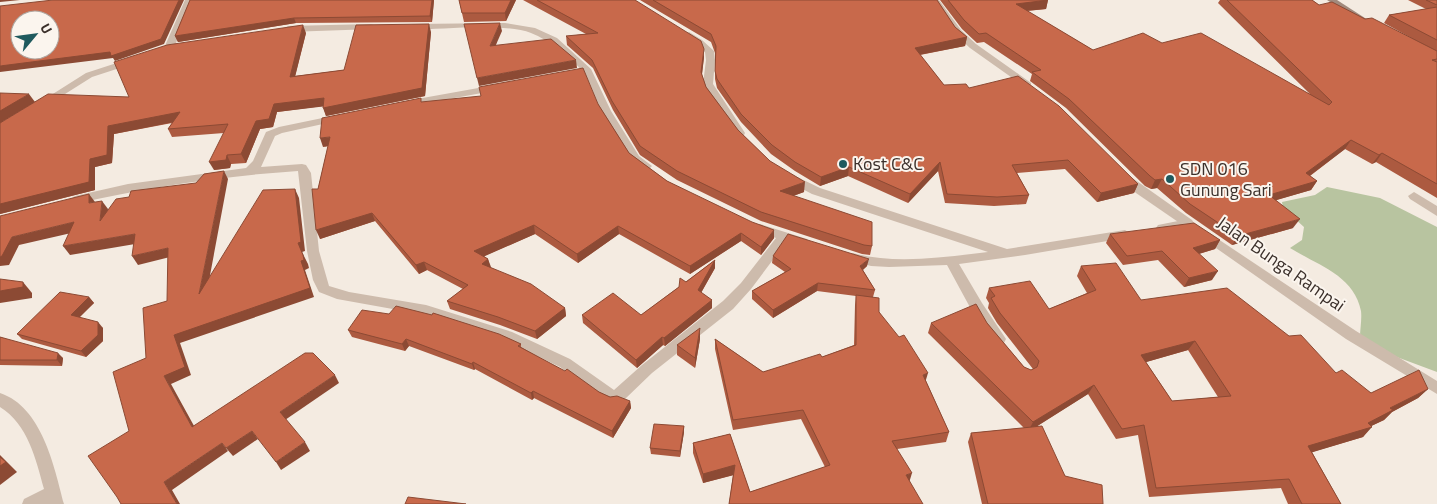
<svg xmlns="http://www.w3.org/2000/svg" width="1437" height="504" viewBox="0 0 1437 504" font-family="'Titillium Web',sans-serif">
	<rect width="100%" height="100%" fill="#f4ebe1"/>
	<path fill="#b8c4a0" d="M1327 187 1380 198 1437 227V372L1386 353 1360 338C1360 329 1362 319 1361 311 1354 275 1317 265 1290 248L1302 240 1304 227 1283 208 1282 202 1315 195Z"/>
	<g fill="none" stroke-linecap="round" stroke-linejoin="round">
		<g fill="#cdbbac" fill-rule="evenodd">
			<polygon points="931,0 939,0 961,30 976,44 1031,83 1031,87 1025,87 970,48 955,34"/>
			<polygon points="1124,172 1192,220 1194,223 1192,226 1184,226 1136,193 1118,176"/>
		</g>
		<g fill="#cdbbac" fill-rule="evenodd">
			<polygon points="185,0 193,0 174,48 172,50 166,50 164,48"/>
			<path d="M505 23 535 28 557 38 591 69 611 111 639 156 652 166 650 168C633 173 608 124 600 110 595 98 591 82 583 72 571 57 549 40 531 33 505 23 443 29 413 30L409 27 413 24Z"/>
			<polygon points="371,24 374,25 374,29 288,32 284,29 288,26"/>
			<polygon points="689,32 702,40 714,51 715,60 713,84 745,133 744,135 736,135 703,84 706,60 705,52 686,37 685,35"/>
			<polygon points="132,58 135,59 135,63 92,77 46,106 42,107 37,104 86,73"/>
			<polygon points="495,85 500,88 498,90 406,107 401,104 406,101"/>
			<path d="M337 115 341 116 342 118 341 120 282 133 275 136 261 167 302 164 306 165 311 173 319 251 329 286 349 292 426 305 512 332 570 359 614 390 642 365 723 301 741 283 776 238 756 231 754 228 756 225 760 224 807 239 809 242 803 246 787 241 751 289 733 309 652 373 625 399 612 402 601 397 560 367 502 339 426 315 337 299 319 292 313 280 307 251 298 171C223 176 148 187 75 204L69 200 75 196 128 184 246 168 253 161 266 132 279 127Z"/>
			<path d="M791 174 820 188 1007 249 1125 230 1131 234 1125 238 1025 255 959 264 982 303 1006 339 1004 343 999 344 994 343 972 311 947 265 889 267 871 266 849 260 847 257 853 253C896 265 944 257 988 252L812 194 787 181 785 178Z"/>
			<polygon points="1414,192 1437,206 1437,216 1410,199 1408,196"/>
			<polygon points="1188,219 1356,331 1437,381 1437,394 1346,339 1186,227 1162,232 1156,228 1158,225"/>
			<path d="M0 393C42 407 54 466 64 504H22L24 499 44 489C36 460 28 424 0 407Z"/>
		</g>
		<polygon fill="#a18a7d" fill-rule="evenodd" points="1327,0 1337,0 1368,20 1361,22"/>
	</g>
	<g fill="#ac5a40" fill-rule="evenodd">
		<polygon points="190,0 434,0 432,22 296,23 178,42 175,36"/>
		<polygon points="459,0 516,0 506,21 464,22"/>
		<polygon points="523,0 635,0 704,57 702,75 706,87 738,130 770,161 804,192 793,196 872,246 870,255 862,254 761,221 677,180 640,155 613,110 593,68 567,45 566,36 586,34"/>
		<polygon points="640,0 937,0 955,27 967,37 965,46 920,55 944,85 969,88 1138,184 1134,193 1097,202 1065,169 1017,173 1029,195 1026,204 994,206 945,203 938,171 908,203 848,176 820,186 795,171 771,154 741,122 717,88 715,79 715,53 711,42"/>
		<polygon points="940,0 1048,0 1046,9 1027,11 1093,50 1162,43 1310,94 1218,3 1220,0 1312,0 1319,5 1365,19 1415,40 1384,23 1389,15 1426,9 1408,0 1437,0 1437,198 1376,162 1372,164 1345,149 1310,176 1317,181 1311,190 1276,200 1293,228 1232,245 1186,213 1157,188 1151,189 1145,186 1066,108 1030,81 1032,74 984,42 977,43 962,29"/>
		<polygon points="431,32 425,96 326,116 323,106 277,112 273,127 260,129 246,163 231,164 230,168 214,170 224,133 172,137 168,129 172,123 114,134 112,163 95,167 95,190 0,214 0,93 35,102 1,122 129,97 306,33 295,76 344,70"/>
		<polygon points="423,102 598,104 629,153 667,181 774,238 761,255 741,241 690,274 619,234 578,263 535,234 484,256 488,259 490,267 565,308 566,316 537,339 500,325 450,309 447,301 463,289 427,270 419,274 375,221 320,239 318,189 328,146 323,147"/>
		<polygon points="1110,234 1220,240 1215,249 1199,254 1212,280 1184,287 1158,260 1123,265 1106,243"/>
		<polygon points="773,256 867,266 863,270 875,290 873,297 879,312 926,381 949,432 946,442 897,449 729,504 733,475 703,483 693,453 693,443 730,434 750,492 825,467 801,419 733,430 715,349 715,339 763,372 822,357 854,345 855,305 856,296 817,291 773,318 752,299 752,291 785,272 772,263"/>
		<polygon points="715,260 715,268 701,293 712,300 712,308 665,346 663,345 637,368 583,323 582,315 641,315"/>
		<path d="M1081 266 1141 300 1336 373 1371 393 1428 389 1418 398 1392 412 1384 420 1371 426 1363 437 1312 452 1341 504H1288L1281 488 1149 497 1138 435 1116 439 1088 394 1037 426 1065 476 1103 504H982L968 442 971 433 1024 428 928 333 931 323H987L1024 367 1031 370 1033 369 997 323 988 308 989 303 986 298 989 288 1049 309 1087 293 1077 276ZM1188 350 1218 397 1172 401 1146 362Z"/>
		<polygon points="89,297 94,303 79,317 103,328 103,341 86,357 22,339 17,334"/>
		<polygon points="348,330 521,344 521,347 599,392 610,397 630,401 631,408 613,438 534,398 532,400 475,369 474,370 409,346 405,351 352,337"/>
		<polygon points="0,337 63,358 62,366 0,365"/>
		<polygon points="700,339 695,368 677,355 677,345"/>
		<polygon points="684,426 684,432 680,457 651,454 650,448"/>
	</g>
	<g fill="#8c4a34">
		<polygon points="0,0 20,0 0,2"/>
		<polygon points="179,0 184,0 164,44 115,61 113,58 0,72 0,66"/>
		<polygon points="432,0 434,0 432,22 430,16"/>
		<polygon points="511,0 516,0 506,21 505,13"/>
		<polygon points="1048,0 1046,9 1013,12 1016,4"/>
		<polygon points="294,18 296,23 178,42 175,36"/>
		<polygon points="500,23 502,31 492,54 490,46"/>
		<polygon points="429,24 431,32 425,96 326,116 323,108"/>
		<polygon points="303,25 306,33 293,85 290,77"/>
		<polygon points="967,37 965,46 913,56 915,48"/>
		<polygon points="704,49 704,57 701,81 701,72"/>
		<polygon points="576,60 577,68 479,86 477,78"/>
		<polygon points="29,94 35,102 0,123 0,111"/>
		<polygon points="324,98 327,106 277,112 273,127 260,129 246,163 241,154 256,121 274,104"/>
		<polygon points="180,112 184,120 114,134 112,163 95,167 95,190 0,214 0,204 108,126"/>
		<polygon points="330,137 334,145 323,147 320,138"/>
		<polygon points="1351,140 1345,149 1300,183 1306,173"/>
		<polygon points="1382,153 1376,162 1372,164 1379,155"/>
		<polygon points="227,155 231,164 230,168 214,170 209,162"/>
		<polygon points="940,162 938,171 908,203 910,194"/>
		<polygon points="849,167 848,176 820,186 821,177"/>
		<polygon points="224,171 228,179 205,302 199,294"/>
		<polygon points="1162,179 1157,188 1151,189 1155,180"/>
		<polygon points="1317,181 1311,190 1263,204 1269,195"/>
		<polygon points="805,182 804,192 779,201 780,191"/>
		<polygon points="1138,184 1134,193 1097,202 1101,193"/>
		<polygon points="295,189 299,198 305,251 302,252 308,264 309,268 305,270 314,297 180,343 191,375 171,384 199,435 192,427 164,376 174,335 301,261 298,243"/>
		<polygon points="89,194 95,202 89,203"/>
		<polygon points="102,201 108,209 106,229 100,221"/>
		<polygon points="372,213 375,221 320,239 316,230"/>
		<polygon points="1300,219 1293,228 1232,245 1238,236"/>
		<polygon points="74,222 80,231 19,245 9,265 0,266 0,257 12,237"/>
		<polygon points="534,225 535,234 476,260 474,251"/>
		<polygon points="618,226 619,234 578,263 577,254"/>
		<polygon points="774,230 774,238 761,255 761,247"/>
		<polygon points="741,233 741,241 690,274 690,266"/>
		<polygon points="135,234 141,243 70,255 63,246"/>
		<polygon points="1220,240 1215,249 1188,257 1193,248"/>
		<polygon points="168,248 174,256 138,265 132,256"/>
		<polygon points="488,259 491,267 484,272 482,264"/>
		<polygon points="869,259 867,266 859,273 860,266"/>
		<polygon points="715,260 715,268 698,298 698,290"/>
		<polygon points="424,262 427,270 419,274 416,265"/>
		<polygon points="1218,271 1212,280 1184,287 1189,278"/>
		<polygon points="23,282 32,293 32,298 0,303 0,291"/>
		<polygon points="818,283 817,291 773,318 773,310"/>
		<polygon points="89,297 94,303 76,321 71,315"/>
		<polygon points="712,300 712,308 665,346 664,338"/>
		<polygon points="565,308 566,316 537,339 535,331"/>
		<polygon points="98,322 103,328 103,341 86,357 81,351"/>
		<polygon points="700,328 700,339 695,368 695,358"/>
		<polygon points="662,337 663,345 637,368 636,360"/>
		<polygon points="406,339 409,346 405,351 402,344"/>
		<polygon points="1195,341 1188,350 1136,365 1141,355"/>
		<polygon points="58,353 63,358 62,366 57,360"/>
		<polygon points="473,362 475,369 474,370 472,364"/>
		<polygon points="928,373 925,383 923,375"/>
		<polygon points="335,375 339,383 285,420 280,412"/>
		<polygon points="1094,385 1088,394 1028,432 1033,422"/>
		<polygon points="1428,389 1418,398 1392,412 1384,420 1365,429 1372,427 1363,437 1300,456 1308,446 1368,423 1390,408"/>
		<polygon points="533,391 534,398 532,400 531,393"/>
		<polygon points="630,401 631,408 613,438 612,431"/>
		<polygon points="684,426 684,432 680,457 680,451"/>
		<polygon points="252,431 258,439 233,456 226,448"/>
		<polygon points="305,442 310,451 281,470 276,462"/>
		<polygon points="222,443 228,451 172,490 180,504 177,504 164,482"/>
		<polygon points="0,455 17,472 0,485"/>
		<polygon points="735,465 734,475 703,483 703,474"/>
		<polygon points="912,473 909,483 906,475"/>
	</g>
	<g fill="#c8694b" stroke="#8c4a34" fill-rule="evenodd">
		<path d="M53 0H179L161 39 111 56 110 52 0 66V6ZM20 20H50V50H20Z"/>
		<polygon points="190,0 432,0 430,16 294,18 175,36"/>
		<polygon points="459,0 511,0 505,13 462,13"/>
		<polygon points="537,0 635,0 701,41 704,49 701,72 706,87 738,130 770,161 805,182 780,191 872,222 872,246 864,245 761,212 677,171 640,146 612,101 592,60 566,36 598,33"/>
		<polygon points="653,0 937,0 955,27 967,37 915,48 944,85 966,84 969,88 1018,76 1059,106 1138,184 1101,193 1068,160 1012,165 1029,195 997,197 947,194 940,162 910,194 849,167 821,177 795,162 772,145 741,114 717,79 715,71 716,46 711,34"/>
		<polygon points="948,0 1048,0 1016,4 1093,50 1143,33 1162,43 1201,33 1329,105 1332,102 1227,0 1312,0 1319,5 1332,2 1365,19 1372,18 1437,51 1437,59 1432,60 1437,62 1437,184 1382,153 1379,155 1351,140 1306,173 1317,181 1269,195 1300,219 1238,236 1190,204 1162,179 1155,180 1150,176 1069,99 1032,72 1041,70 986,33 979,34 964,20"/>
		<polygon points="1426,0 1437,0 1437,5"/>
		<polygon points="1437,7 1437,40 1389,15"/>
		<polygon points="500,23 490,46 551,39 576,60 477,78 464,24"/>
		<polygon points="429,24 422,88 323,108 324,98 274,104 269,119 256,121 241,154 227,155 226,160 209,162 228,124 168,129 180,112 108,126 107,155 90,159 89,182 0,204 0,123 48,94 129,97 114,62 167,45 303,25 290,77 344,70 356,25"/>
		<polygon points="583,68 598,104 629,153 667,181 752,222 774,230 761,247 741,233 690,266 618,226 577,254 534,225 474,251 488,259 482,264 531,284 565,308 535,331 498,317 447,301 468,285 424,262 416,265 372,213 316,230 312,189 318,189 330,137 320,138 322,118 421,98 421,102 481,96 479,87"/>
		<polygon points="0,93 29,94 0,111"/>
		<polygon points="224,171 199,294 263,190 295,189 301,242 298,243 303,255 304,260 301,261 310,288 174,335 185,367 164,376 192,427 305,353 313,353 335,375 280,412 305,442 276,462 252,431 226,448 222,443 164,482 177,504 121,504 117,497 88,456 129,431 113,372 146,358 143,308 167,301 168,248 132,256 135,234 63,246 74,222 12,237 2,256 0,257 0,216 89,194 89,203 102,201 100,221 116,199 129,197 131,191 196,183 204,174"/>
		<polygon points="1194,223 1220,240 1193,248 1218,271 1189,278 1162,251 1127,256 1110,234"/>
		<polygon points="788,234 869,259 860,266 875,290 818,283 773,310 752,291 791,269 773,256"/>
		<polygon points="715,260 698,290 712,300 664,338 662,337 636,360 582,315 613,293 641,315 679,287 680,278 686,282"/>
		<path d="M1116 263 1141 300 1227 288 1289 336 1301 335 1336 373 1342 370 1371 393 1419 370 1428 389 1390 408 1393 410 1368 423 1372 427 1308 446 1341 504H1302L1289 479 1156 488 1144 425 1122 429 1094 385 1033 422 931 323 976 304 987 323 1024 367 1031 370 1037 367 1039 361 1000 313 991 298 995 296 989 288 1030 281 1049 309 1096 290 1081 266ZM1195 341 1231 396 1172 401 1141 355Z"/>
		<polygon points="0,279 23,282 23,287 0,291"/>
		<polygon points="60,292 89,297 71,315 98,322 98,335 81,351 17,334"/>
		<polygon points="856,295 879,298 879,312 899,337 904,335 928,373 923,375 949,432 892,441 912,473 906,475 923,504 729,504 735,465 703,474 693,443 730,434 750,492 830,465 803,410 733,420 715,339 763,372 820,354 822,357 856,345"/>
		<polygon points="396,306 432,315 433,313 499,334 521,344 518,346 565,371 567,369 599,392 610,397 617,396 630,401 612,431 533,391 531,393 473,362 472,364 406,339 402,344 348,330 362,310 389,314"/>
		<polygon points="700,328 695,358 677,345"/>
		<polygon points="0,337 58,353 57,360 0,360"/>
		<polygon points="654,424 684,426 680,451 650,448"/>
		<polygon points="1042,426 1065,476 1102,485 1103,504 988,504 971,433"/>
		<polygon points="0,457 6,462 0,466"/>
		<polygon points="408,497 466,504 405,504"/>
	</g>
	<g fill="#1f5a5e" stroke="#fbf5ee" stroke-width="2">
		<circle cx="843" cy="164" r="5"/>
		<circle cx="1170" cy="179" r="5"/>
	</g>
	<g text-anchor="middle" stroke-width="4" stroke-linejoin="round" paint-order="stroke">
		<g font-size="18" fill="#3b302b" stroke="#fbf5ee" text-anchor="start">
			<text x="853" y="170">Kost C&amp;C</text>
			<text x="1180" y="175">SDN 016<tspan x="1180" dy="21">Gunung Sari</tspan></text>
		</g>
		<g font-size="18" fill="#3b302b" stroke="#fbf5ee">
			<text transform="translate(1281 264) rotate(35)" y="6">Jalan Bunga Rampai</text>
		</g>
	</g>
	<g transform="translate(35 35) rotate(61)"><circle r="24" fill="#fbf5ee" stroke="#aea6a0"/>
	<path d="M0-4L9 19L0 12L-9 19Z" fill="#1f5a5e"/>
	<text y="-8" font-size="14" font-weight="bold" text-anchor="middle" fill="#3b302b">U</text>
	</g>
</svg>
